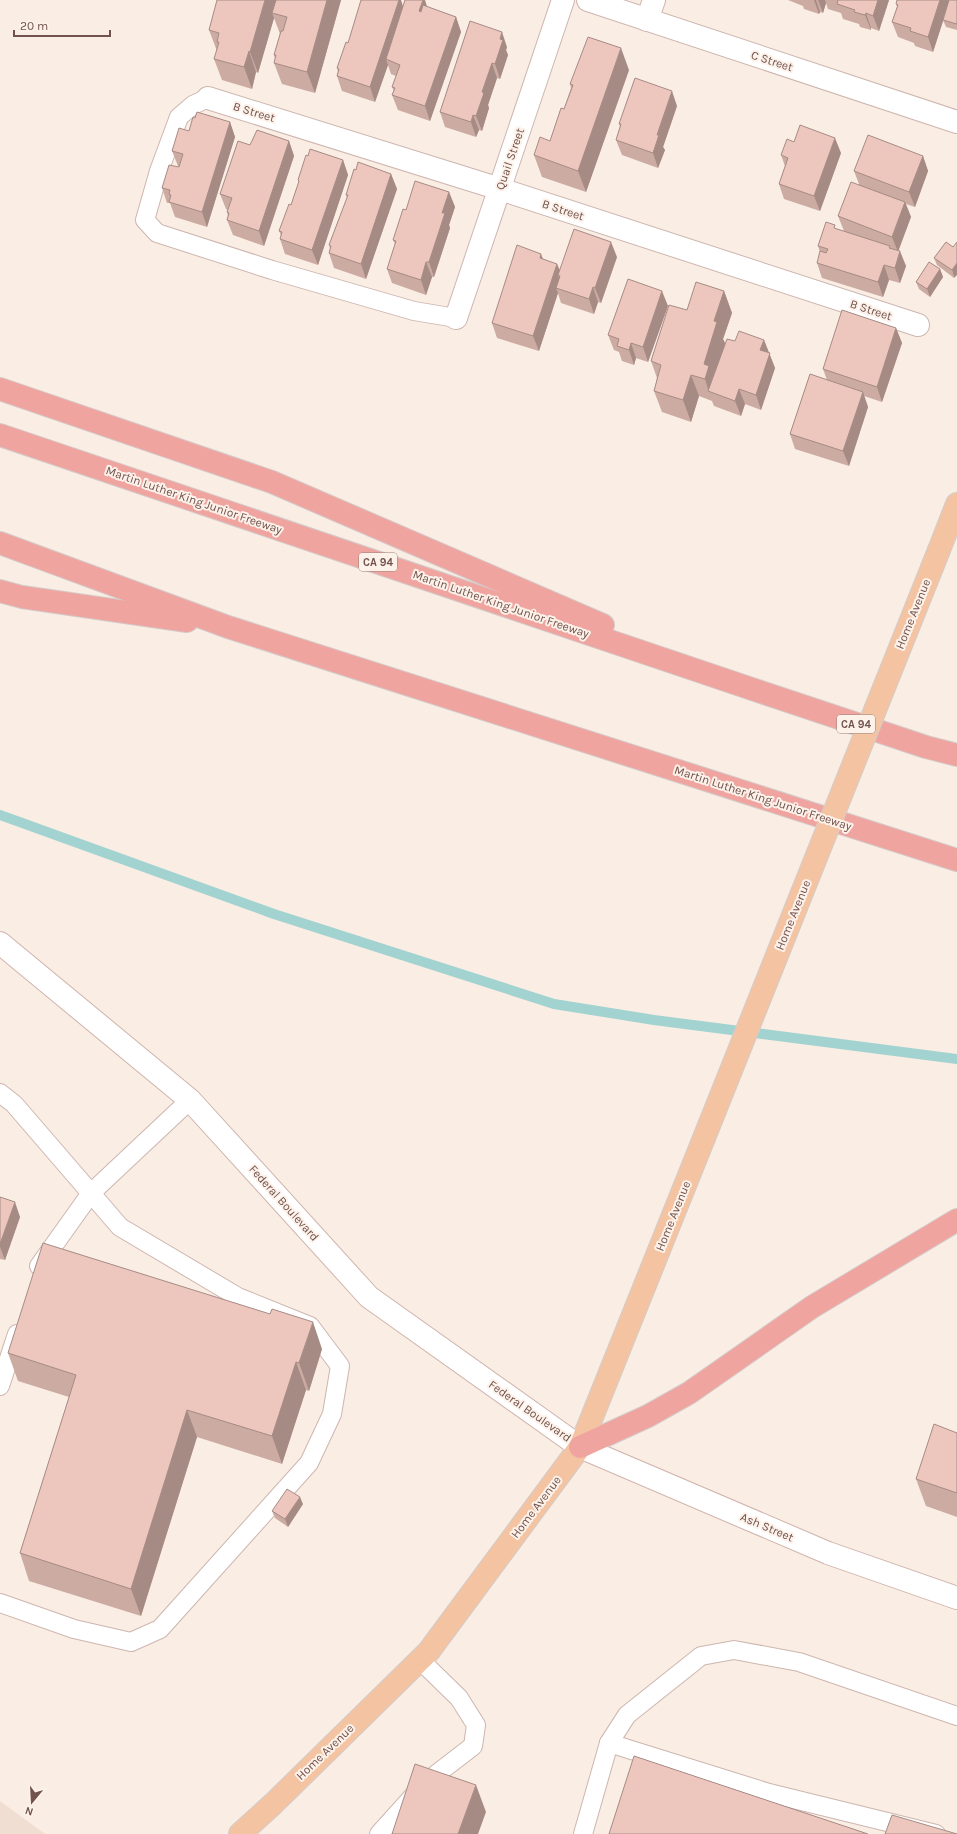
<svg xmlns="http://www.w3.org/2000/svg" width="957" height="1834" viewBox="0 0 957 1834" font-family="Karla,sans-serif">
	<rect width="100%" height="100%" fill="#faede4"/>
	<polygon fill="#f1ded3" points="0,1801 45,1834 0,1834"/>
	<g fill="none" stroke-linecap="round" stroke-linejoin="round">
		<polyline stroke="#a2d3d0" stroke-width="10" points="0,815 274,914 554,1004 654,1020 957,1059"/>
		<g stroke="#cdb6af" stroke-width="20">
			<g id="lane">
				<polyline points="208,98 193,105 179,117 159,171 145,220 157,233 272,270 414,311 456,318"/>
				<polyline points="0,1093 14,1104 120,1227 238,1297 310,1326 340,1366 332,1414 309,1463 160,1629 131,1642 74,1629 0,1603"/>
				<polyline points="39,1266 91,1193 190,1100"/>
				<polyline points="0,1386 17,1334"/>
				<polyline points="379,1834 425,1783 473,1746 476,1725 459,1698 420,1660"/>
				<polyline points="583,1834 609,1743"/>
				<polyline points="936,1834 769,1793 609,1743 627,1715 701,1656 734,1650 799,1662 957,1716"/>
			</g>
		</g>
		<g stroke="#cdb6af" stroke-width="24">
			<g id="street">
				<polyline points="588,0 957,122"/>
				<polyline points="647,20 654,0"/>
				<polyline points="208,98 500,189 918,325"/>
				<polyline points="456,318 563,0"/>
			</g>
		</g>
		<g stroke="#cfb4ac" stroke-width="24">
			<polyline id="secondary" points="0,943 190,1100 369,1297 580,1447 828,1553 957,1598"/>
		</g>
		<g stroke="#d4cbc9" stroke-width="24">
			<g id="primary">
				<polyline points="939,550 957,504"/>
				<polyline points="240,1834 273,1804 429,1651 580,1447 704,1138"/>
			</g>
		</g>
		<g stroke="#d4cbc9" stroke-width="24">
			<g id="highway">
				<polyline points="0,389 272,482 603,625"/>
				<polyline points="0,435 755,690 926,747 957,755"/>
				<polyline points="0,543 228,627 957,860"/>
				<polyline points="0,591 22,597 187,621"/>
				<polyline points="580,1447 648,1416 689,1393 812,1307 957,1220"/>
			</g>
		</g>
		<use href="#lane" stroke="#fff" stroke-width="18"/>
		<use href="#street" stroke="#fff" stroke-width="22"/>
		<use href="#secondary" stroke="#fff" stroke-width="22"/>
		<use href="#primary" stroke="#f4c4a2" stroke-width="22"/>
		<use href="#highway" stroke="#f0a4a0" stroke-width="22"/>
		<g stroke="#d4cbc9" stroke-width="24" stroke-linecap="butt">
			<polyline id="primary-bridge" points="704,1138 939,550"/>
		</g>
		<use href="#primary-bridge" stroke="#f4c4a2" stroke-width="22"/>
	</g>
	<g fill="#ccaba3">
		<polygon points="218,0 341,0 315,93 282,84 274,63 275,59 274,55 280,34 274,18 258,73 256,72 252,89 222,80 214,59 217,51 209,30"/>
		<polygon points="788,0 889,0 879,31 871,28 871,30 860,27 859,24 843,19 841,13 828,9 826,3 823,13 820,12 819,14 804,9 803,6"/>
		<polygon points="957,0 957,30 946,27 943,20 933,52 915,46 914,43 898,37 892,22 897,7 896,4"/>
		<polygon points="403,6 427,7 456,17 461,32 430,121 398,110 392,95 394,91 392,87 396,76 391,74 388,65 375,102 342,91 337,76 338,72 337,68 348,43"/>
		<polygon points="507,47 506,50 508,55 500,79 497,78 488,105 489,108 482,131 479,130 476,137 445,127 440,112"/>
		<polygon points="629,70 586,192 542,177 534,155 550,141 564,109 571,88 570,84"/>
		<polygon points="677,106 663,147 665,150 658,168 622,155 616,140 620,126 619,124"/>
		<polygon points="230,122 235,137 207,227 175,217 170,203 167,203 162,188 179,166 178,166 172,151 189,131"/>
		<polygon points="289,141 294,156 264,246 233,235 227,220 228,216 227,212 228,210 226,209 220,194 250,145"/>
		<polygon points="841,153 820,211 784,199 779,184 785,166 781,155"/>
		<polygon points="923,156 928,171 915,207 906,204 911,217 898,250 906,266 900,283 889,280 883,297 822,278 817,263 820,252 818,246 837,229 844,231 838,216 859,184 854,171"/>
		<polygon points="343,160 348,175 318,265 285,254 280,239 281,235 279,231 291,205 299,183 298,180"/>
		<polygon points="356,170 391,174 397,189 366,279 334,268 329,253 330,249 329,245 347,198 346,195"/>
		<polygon points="449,192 455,207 449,225 450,228 434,277 432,277 426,295 392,283 387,269 395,244 393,240 406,210"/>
		<polygon points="946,242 954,278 937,265 934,258"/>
		<polygon points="617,257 601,303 598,302 594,314 561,303 558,293 539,351 497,338 492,323 543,259 557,264 560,270"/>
		<polygon points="940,269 943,277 930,297 919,289 916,282"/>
		<polygon points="724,291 732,313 723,339 725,343 735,341 764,340 775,368 761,410 745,404 741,416 714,406 712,401 699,396 691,422 662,412 654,391 657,378 651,361 687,310"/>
		<polygon points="668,306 648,362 636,358 634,365 622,361 619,352 614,350 608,335"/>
		<polygon points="896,328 902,343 882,402 864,396 868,407 849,466 795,449 790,434 827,380 823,369"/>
		<polygon points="0,1197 20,1217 5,1260 0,1259"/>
		<polygon points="322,1349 309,1391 306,1390 282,1464 197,1437 141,1616 29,1581 20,1553 69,1397 18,1381 8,1353"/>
		<polygon points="957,1433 957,1517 926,1506 916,1479"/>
		<polygon points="303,1504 288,1527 275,1518 272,1511"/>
	</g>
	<g fill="#a68b85">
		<polygon points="265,0 279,0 272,13 274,18 258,73 250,52"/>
		<polygon points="327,0 341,0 315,93 307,72"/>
		<polygon points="399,0 401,0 405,13 386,59 388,65 375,102 370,87"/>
		<polygon points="423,0 425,0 429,13 419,11"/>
		<polygon points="814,0 816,0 820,12 819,14"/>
		<polygon points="818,0 825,0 826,3 823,13"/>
		<polygon points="878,0 889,0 879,31 873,16"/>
		<polygon points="940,0 950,0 933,52 928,37"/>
		<polygon points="866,13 871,28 871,30 865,15"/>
		<polygon points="456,17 461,32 430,121 425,106"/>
		<polygon points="502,32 507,47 506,50 508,55 500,79 495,64 500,39"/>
		<polygon points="621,48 629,70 586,192 578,171"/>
		<polygon points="249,51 256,72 252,89 244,67"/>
		<polygon points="492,63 497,78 488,105 489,108 482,131 476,116 482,92"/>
		<polygon points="672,91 677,106 663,147 665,150 658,168 653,153 657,135"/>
		<polygon points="473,115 479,130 476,137 471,122"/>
		<polygon points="230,122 235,137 207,227 202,212"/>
		<polygon points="835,138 841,153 820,211 814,196"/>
		<polygon points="289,141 294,156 264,246 259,231"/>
		<polygon points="923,156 928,171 915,207 909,192"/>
		<polygon points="343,160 348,175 318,265 312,250"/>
		<polygon points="391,174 397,189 366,279 361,264"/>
		<polygon points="449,192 455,207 449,225 450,228 434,277 429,262 442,213"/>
		<polygon points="905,202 911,217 898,252 892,237"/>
		<polygon points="611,242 617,257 601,303 595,288"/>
		<polygon points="900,251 906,266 900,283 895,268"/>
		<polygon points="541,254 547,269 540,258"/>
		<polygon points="426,262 432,277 426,295 421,280"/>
		<polygon points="957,263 957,275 954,278 952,270"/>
		<polygon points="557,264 563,279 560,276 558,275 561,284 556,288 558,293 539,351 533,336"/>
		<polygon points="884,265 889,280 883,297 878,282"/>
		<polygon points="940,269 943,277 930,297 927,289"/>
		<polygon points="593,287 598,302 594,314 589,299"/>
		<polygon points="662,291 668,306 648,362 643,347"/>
		<polygon points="724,291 732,313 723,339 725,343 709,392 705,379 704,364 714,321"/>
		<polygon points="896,328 902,343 882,402 877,387"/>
		<polygon points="764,340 775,368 761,410 756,395 760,350"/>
		<polygon points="631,343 636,358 634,365 629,350"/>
		<polygon points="691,375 699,396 691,422 683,400"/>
		<polygon points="739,389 745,404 741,416 735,401"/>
		<polygon points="863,392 868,407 849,466 843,451"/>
		<polygon points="15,1202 20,1217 5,1260 0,1247 0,1244"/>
		<polygon points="313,1322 322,1349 309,1391 299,1363"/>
		<polygon points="296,1362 306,1390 282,1464 272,1436"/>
		<polygon points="187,1410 197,1437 141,1616 131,1589"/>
		<polygon points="300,1497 303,1504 288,1527 285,1519"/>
		<polygon points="476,1785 486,1812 478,1834 458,1834"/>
	</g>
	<g fill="#edc7be" stroke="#a68b85">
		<polygon points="217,0 265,0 250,52 249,51 244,67 214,59 219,42 217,42 219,33 209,30"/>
		<polygon points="276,0 327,0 307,72 274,63 276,55 274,55 281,31 283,31 287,17 272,13"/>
		<polygon points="361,0 399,0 370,87 337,76 339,69 337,68 346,42 348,43"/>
		<polygon points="405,0 423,0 419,11 421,12 423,5 456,17 425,106 392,95 395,88 392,87 400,65 386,59"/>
		<polygon points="838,0 878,0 873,16 866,13 865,15 854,12 855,10 837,4"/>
		<polygon points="897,0 940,0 928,37 910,31 911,28 892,22 898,5 896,4"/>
		<polygon points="949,0 957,0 957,24 943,20"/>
		<polygon points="470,21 502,32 500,39 503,40 495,64 492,63 482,92 484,93 476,116 473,115 471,122 440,112"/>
		<polygon points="588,37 621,48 578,171 534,155 540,137 550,141 561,108 564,109 573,85 570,84"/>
		<polygon points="635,78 672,91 657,135 659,135 653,153 616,140 621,124 619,124"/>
		<polygon points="197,112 230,122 202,212 169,202 171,195 169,194 170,190 162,188 169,165 179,167 183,154 172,151 179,128 189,131 193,117 195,118"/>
		<polygon points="800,125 835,138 814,196 779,184 788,158 781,155 787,139 794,142"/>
		<polygon points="257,130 289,141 259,231 227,220 229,213 227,212 232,198 220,194 238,141 250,145"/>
		<polygon points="868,135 923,156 909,192 854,171"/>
		<polygon points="310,149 343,160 312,250 280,239 282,232 279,231 289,204 291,205 299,181 298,180 306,155 308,156"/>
		<polygon points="358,162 391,174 361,264 329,253 331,246 329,245 348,195 346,195 354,169 356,170"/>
		<polygon points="415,181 449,192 442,213 445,213 429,262 426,262 421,280 387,269 396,241 393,240 403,209 406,210"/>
		<polygon points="851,182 905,202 892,237 838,216"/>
		<polygon points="826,222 835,225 834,228 890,246 889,248 900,251 895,268 884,265 878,282 817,263 820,251 826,253 828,249 818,246"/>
		<polygon points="574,229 611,242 595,288 593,287 589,299 556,288 560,276 558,275"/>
		<polygon points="946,242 953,247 957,242 957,263 952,270 934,258"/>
		<polygon points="517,245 541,254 540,258 557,264 533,336 492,323"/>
		<polygon points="929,262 940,269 927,289 916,282"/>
		<polygon points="628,279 662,291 643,347 631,343 629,350 617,346 619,339 608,335"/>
		<polygon points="696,282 724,291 714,321 717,322 704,364 709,366 705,379 691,375 683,400 654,391 661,365 651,361 669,305 687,310"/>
		<polygon points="842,310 896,328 877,387 823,369"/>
		<polygon points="739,331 764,340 760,350 770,353 756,395 739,389 735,401 708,391 727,339 735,341"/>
		<polygon points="810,374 863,392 843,451 790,434"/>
		<polygon points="0,1197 15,1202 0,1244"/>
		<polygon points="43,1243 270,1314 272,1309 313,1322 299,1363 296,1362 272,1436 187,1410 131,1589 20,1553 76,1375 8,1353"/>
		<polygon points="934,1424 957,1433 957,1493 916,1479"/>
		<polygon points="287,1489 300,1497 285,1519 272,1511"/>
		<polygon points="634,1756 868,1834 609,1834"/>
		<polygon points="415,1764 476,1785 458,1834 392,1834"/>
		<polygon points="892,1815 957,1834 885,1834"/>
	</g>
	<g text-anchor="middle" stroke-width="4" stroke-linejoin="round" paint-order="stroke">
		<g fill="#fdf2ea" stroke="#9b827b" stroke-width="1">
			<rect x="359" y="553" width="38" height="18" rx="3"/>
			<rect x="837" y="715" width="38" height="18" rx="3"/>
		</g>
		<g font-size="11" font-weight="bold" fill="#71524c">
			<text x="378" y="566">CA 94</text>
			<text x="856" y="728">CA 94</text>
		</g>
		<g font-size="12" fill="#71524c" stroke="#fdf2ea">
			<text transform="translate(772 61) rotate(18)" y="4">C Street</text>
			<text transform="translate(254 112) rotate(17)" y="4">B Street</text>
			<text transform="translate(510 159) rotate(-71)" y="4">Quail Street</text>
			<text transform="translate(563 210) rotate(18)" y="4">B Street</text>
			<text transform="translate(871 310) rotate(18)" y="4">B Street</text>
			<text transform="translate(194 500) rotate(19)" y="4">Martin Luther King Junior Freeway</text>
			<text transform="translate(501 604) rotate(19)" y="4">Martin Luther King Junior Freeway</text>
			<text transform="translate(913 614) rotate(-68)" y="4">Home Avenue</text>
			<text transform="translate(763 798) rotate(18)" y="4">Martin Luther King Junior Freeway</text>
			<text transform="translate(793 915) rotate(-68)" y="4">Home Avenue</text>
			<text transform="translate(284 1203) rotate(48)" y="4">Federal Boulevard</text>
			<text transform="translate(673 1216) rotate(-68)" y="4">Home Avenue</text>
			<text transform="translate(530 1411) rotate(35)" y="4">Federal Boulevard</text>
			<text transform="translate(536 1507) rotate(-53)" y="4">Home Avenue</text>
			<text transform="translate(767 1527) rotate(23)" y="4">Ash Street</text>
			<text transform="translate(325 1752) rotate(-44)" y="4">Home Avenue</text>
		</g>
	</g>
	<g transform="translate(32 1802) rotate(198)" stroke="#fdf2ea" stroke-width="3" paint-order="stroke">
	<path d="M0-3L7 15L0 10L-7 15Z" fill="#71524c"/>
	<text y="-6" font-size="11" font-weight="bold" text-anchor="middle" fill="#71524c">N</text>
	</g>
	<path d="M14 30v6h96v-6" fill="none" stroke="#71524c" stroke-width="2"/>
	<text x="20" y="30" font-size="12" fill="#71524c" stroke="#fdf2ea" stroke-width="3" paint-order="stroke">20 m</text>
</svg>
